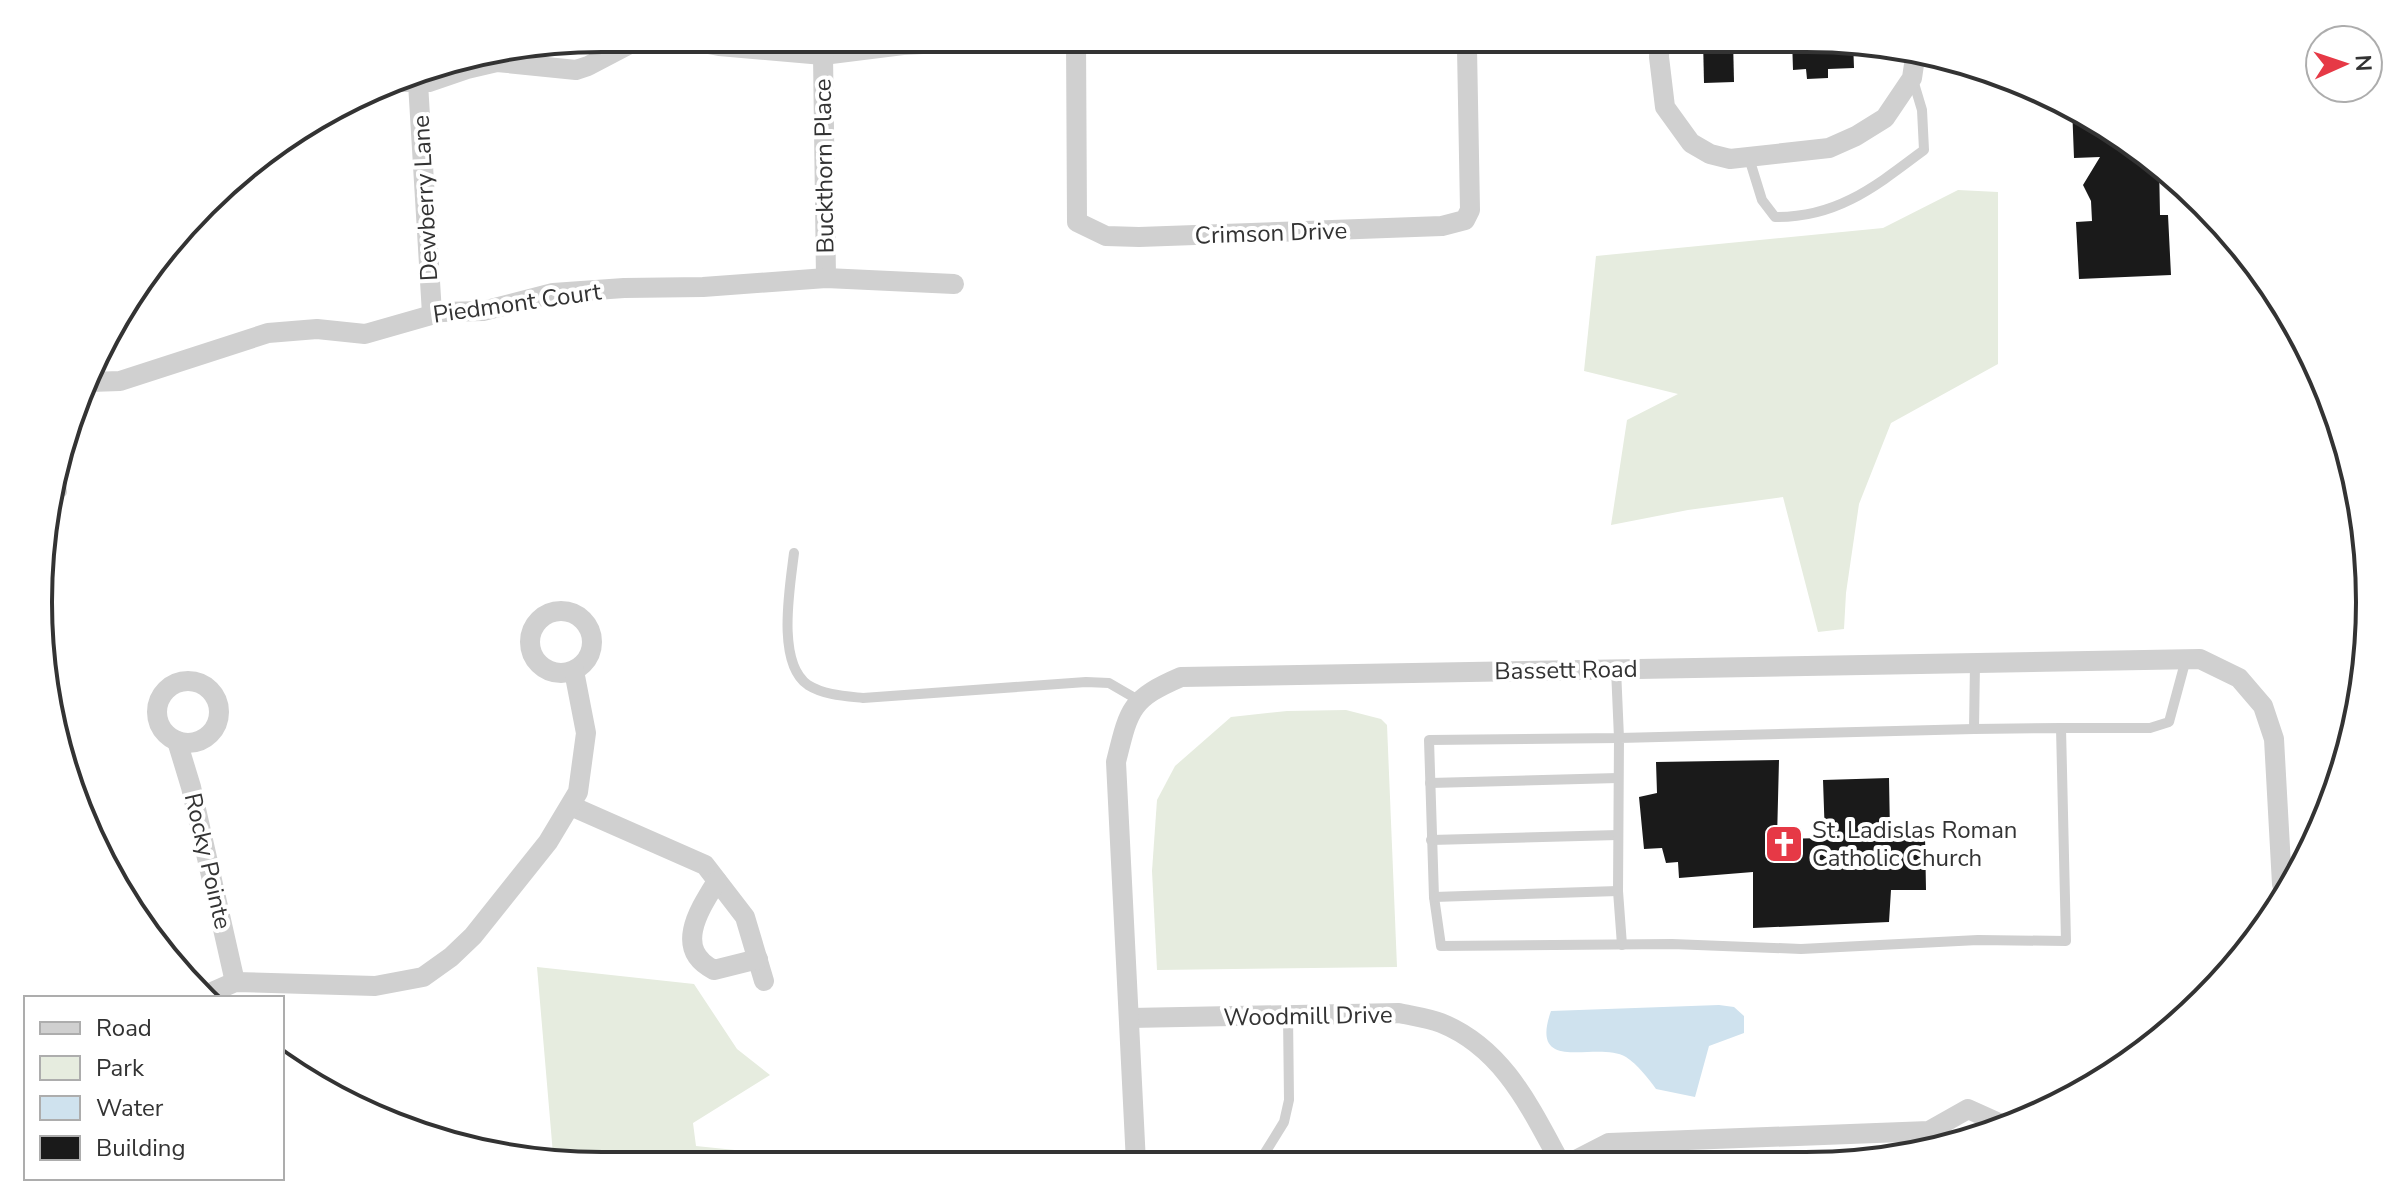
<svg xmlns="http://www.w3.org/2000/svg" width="2408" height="1204" viewBox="0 0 2408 1204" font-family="'Nunito Sans',sans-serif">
	<rect width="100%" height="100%" fill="#fff"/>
	<g fill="#e6ecdf">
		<polygon points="1958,190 1998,192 1998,364 1891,423 1859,504 1846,593 1844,629 1818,632 1783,497 1688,510 1611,525 1627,420 1678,394 1584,371 1596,256 1883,228"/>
		<polygon points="1346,710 1381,719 1387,725 1397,967 1157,970 1152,871 1157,800 1175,766 1231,717 1287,711"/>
		<polygon points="537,967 694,984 737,1049 770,1075 693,1123 696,1146 813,1158 814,1164 566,1165 534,1160 553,1154"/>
	</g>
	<path fill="#cfe2ee" d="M1719 1005 1734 1007 1744 1016V1033L1709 1046 1695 1097 1656 1089C1648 1078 1638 1065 1626 1057 1597 1040 1528 1076 1551 1011Z"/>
	<g fill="#1a1a1a">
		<polygon points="1703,39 1733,39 1734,82 1704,83"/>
		<polygon points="1792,39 1853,41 1854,68 1828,69 1828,78 1807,79 1806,69 1793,70"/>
		<polygon points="2072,106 2149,154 2159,163 2160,215 2168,215 2171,275 2079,279 2076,222 2092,221 2091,201 2083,185 2100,157 2074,158"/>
		<polygon points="1779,760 1777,839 1825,838 1823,780 1889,778 1890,833 1925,835 1926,890 1891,890 1889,922 1753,928 1753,872 1679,878 1678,862 1666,863 1662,848 1644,849 1639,797 1657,793 1656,762"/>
	</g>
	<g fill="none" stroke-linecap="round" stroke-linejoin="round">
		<g stroke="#d0d0d0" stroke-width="10">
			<path d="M1749 158 1762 200 1775 217C1837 218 1876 186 1924 150L1922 110 1913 80"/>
			<polyline points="58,467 62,492"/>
			<path d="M794 553C790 587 776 663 808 685 824 695 844 696 863 698L1086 682 1109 683 1140 701"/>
			<polyline points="1616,669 1619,738 1429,740 1434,897 1441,946 1672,944 1801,949 1978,940 2066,941 2061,728 1974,729 1975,663"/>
			<polyline points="2061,728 2150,728 2169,722 2186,659"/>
			<polyline points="1430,783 1618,778"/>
			<polyline points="1431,840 1618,835"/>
			<polyline points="1434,897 1618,891"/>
			<polyline points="1622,945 1618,891 1619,738 1974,729"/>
			<polyline points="1230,1163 1250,1162 1263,1156 1284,1122 1289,1100 1288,1015"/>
		</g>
		<g stroke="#d0d0d0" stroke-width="20">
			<polyline points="676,38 719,46 823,55 903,45 1042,38"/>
			<polyline points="1076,38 1077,222 1106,236 1139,237 1442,226 1465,220 1470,210 1467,48 1459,39"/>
			<polyline points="1660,39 1659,57 1665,107 1691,143 1710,154 1730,159 1829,148 1856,136 1885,118 1912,78 1916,51"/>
			<polyline points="823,55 826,278"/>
			<polyline points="394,82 429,82 467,69 497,62 576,70 588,66 630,44 658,38"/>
			<polyline points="418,83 432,314"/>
			<polyline points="90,382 120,381 268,333 317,329 365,334 442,312 483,311 553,293 624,288 703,287 826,278 954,284"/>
			<circle cx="561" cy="642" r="31"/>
			<circle cx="188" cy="712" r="31"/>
			<polyline points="177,741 191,787 235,982"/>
			<polyline points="571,806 705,865 745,917 764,981"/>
			<path d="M717 881C699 910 673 949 714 970L758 959"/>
			<polyline points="201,997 235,982 375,986 423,977 451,957 473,936 548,842 578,792 586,733 574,671"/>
			<path d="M1130 1018 1399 1013C1413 1016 1428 1018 1441 1023 1503 1048 1530 1107 1560 1162"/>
			<polyline points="1572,1162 1609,1143 1929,1131 1968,1109 2008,1127"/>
			<path d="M1136 1163 1116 762C1129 709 1130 699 1181 677L2200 659 2239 678 2263 706 2274 739 2282 884 2285 892"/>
		</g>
	</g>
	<defs>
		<g id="church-square" transform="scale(2)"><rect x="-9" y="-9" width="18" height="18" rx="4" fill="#e63946" stroke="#fff"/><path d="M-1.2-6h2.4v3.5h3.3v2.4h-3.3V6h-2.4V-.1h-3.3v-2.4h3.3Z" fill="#fff"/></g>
	</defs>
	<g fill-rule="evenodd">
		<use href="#church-square" x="1784" y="844"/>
	</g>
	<g text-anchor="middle" stroke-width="8" stroke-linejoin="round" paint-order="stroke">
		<g font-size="24" fill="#333" stroke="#fff">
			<text transform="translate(824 166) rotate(-91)" y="8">Buckthorn Place</text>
			<text transform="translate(425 198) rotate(-93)" y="8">Dewberry Lane</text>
			<text transform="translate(1271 233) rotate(-2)" y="8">Crimson Drive</text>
			<text transform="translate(517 303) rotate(-8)" y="8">Piedmont Court</text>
			<text transform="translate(1566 670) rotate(-1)" y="8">Bassett Road</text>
			<text transform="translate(208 861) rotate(77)" y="8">Rocky Pointe</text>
			<text transform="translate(1308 1016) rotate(-1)" y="8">Woodmill Drive</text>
		</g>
		<g font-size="24" fill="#333" stroke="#fff" text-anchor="start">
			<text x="1812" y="838">St. Ladislas Roman<tspan x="1812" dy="28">Catholic Church</tspan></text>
		</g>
	</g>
	<path d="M0 0H2408V1204H0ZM602 52H1806A550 550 0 0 1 2356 602V602A550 550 0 0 1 1806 1152H602A550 550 0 0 1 52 602V602A550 550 0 0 1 602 52Z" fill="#fff" fill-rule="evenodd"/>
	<path fill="none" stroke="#333" stroke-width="4" d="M602 52H1806A550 550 0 0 1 2356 602V602A550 550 0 0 1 1806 1152H602A550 550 0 0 1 52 602V602A550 550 0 0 1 602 52Z"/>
	<rect x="24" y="996" width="260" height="184" fill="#ffffff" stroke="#adadad" stroke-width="2"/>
	<rect x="40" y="1022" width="40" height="12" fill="#d0d0d0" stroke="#adadad" stroke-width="2"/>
	<text x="96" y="1036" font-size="24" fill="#333333">Road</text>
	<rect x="40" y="1056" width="40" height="24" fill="#e6ecdf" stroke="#adadad" stroke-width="2"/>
	<text x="96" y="1076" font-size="24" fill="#333333">Park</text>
	<rect x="40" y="1096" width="40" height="24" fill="#cfe2ee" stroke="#adadad" stroke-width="2"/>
	<text x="96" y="1116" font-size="24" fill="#333333">Water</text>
	<rect x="40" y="1136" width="40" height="24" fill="#1a1a1a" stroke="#adadad" stroke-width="2"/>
	<text x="96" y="1156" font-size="24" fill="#333333">Building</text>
	<g transform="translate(2344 64) rotate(87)"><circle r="38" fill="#ffffff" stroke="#adadad" stroke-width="2"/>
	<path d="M0-6L14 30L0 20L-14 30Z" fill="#e63946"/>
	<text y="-12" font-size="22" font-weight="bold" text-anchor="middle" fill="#333333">N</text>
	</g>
</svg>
